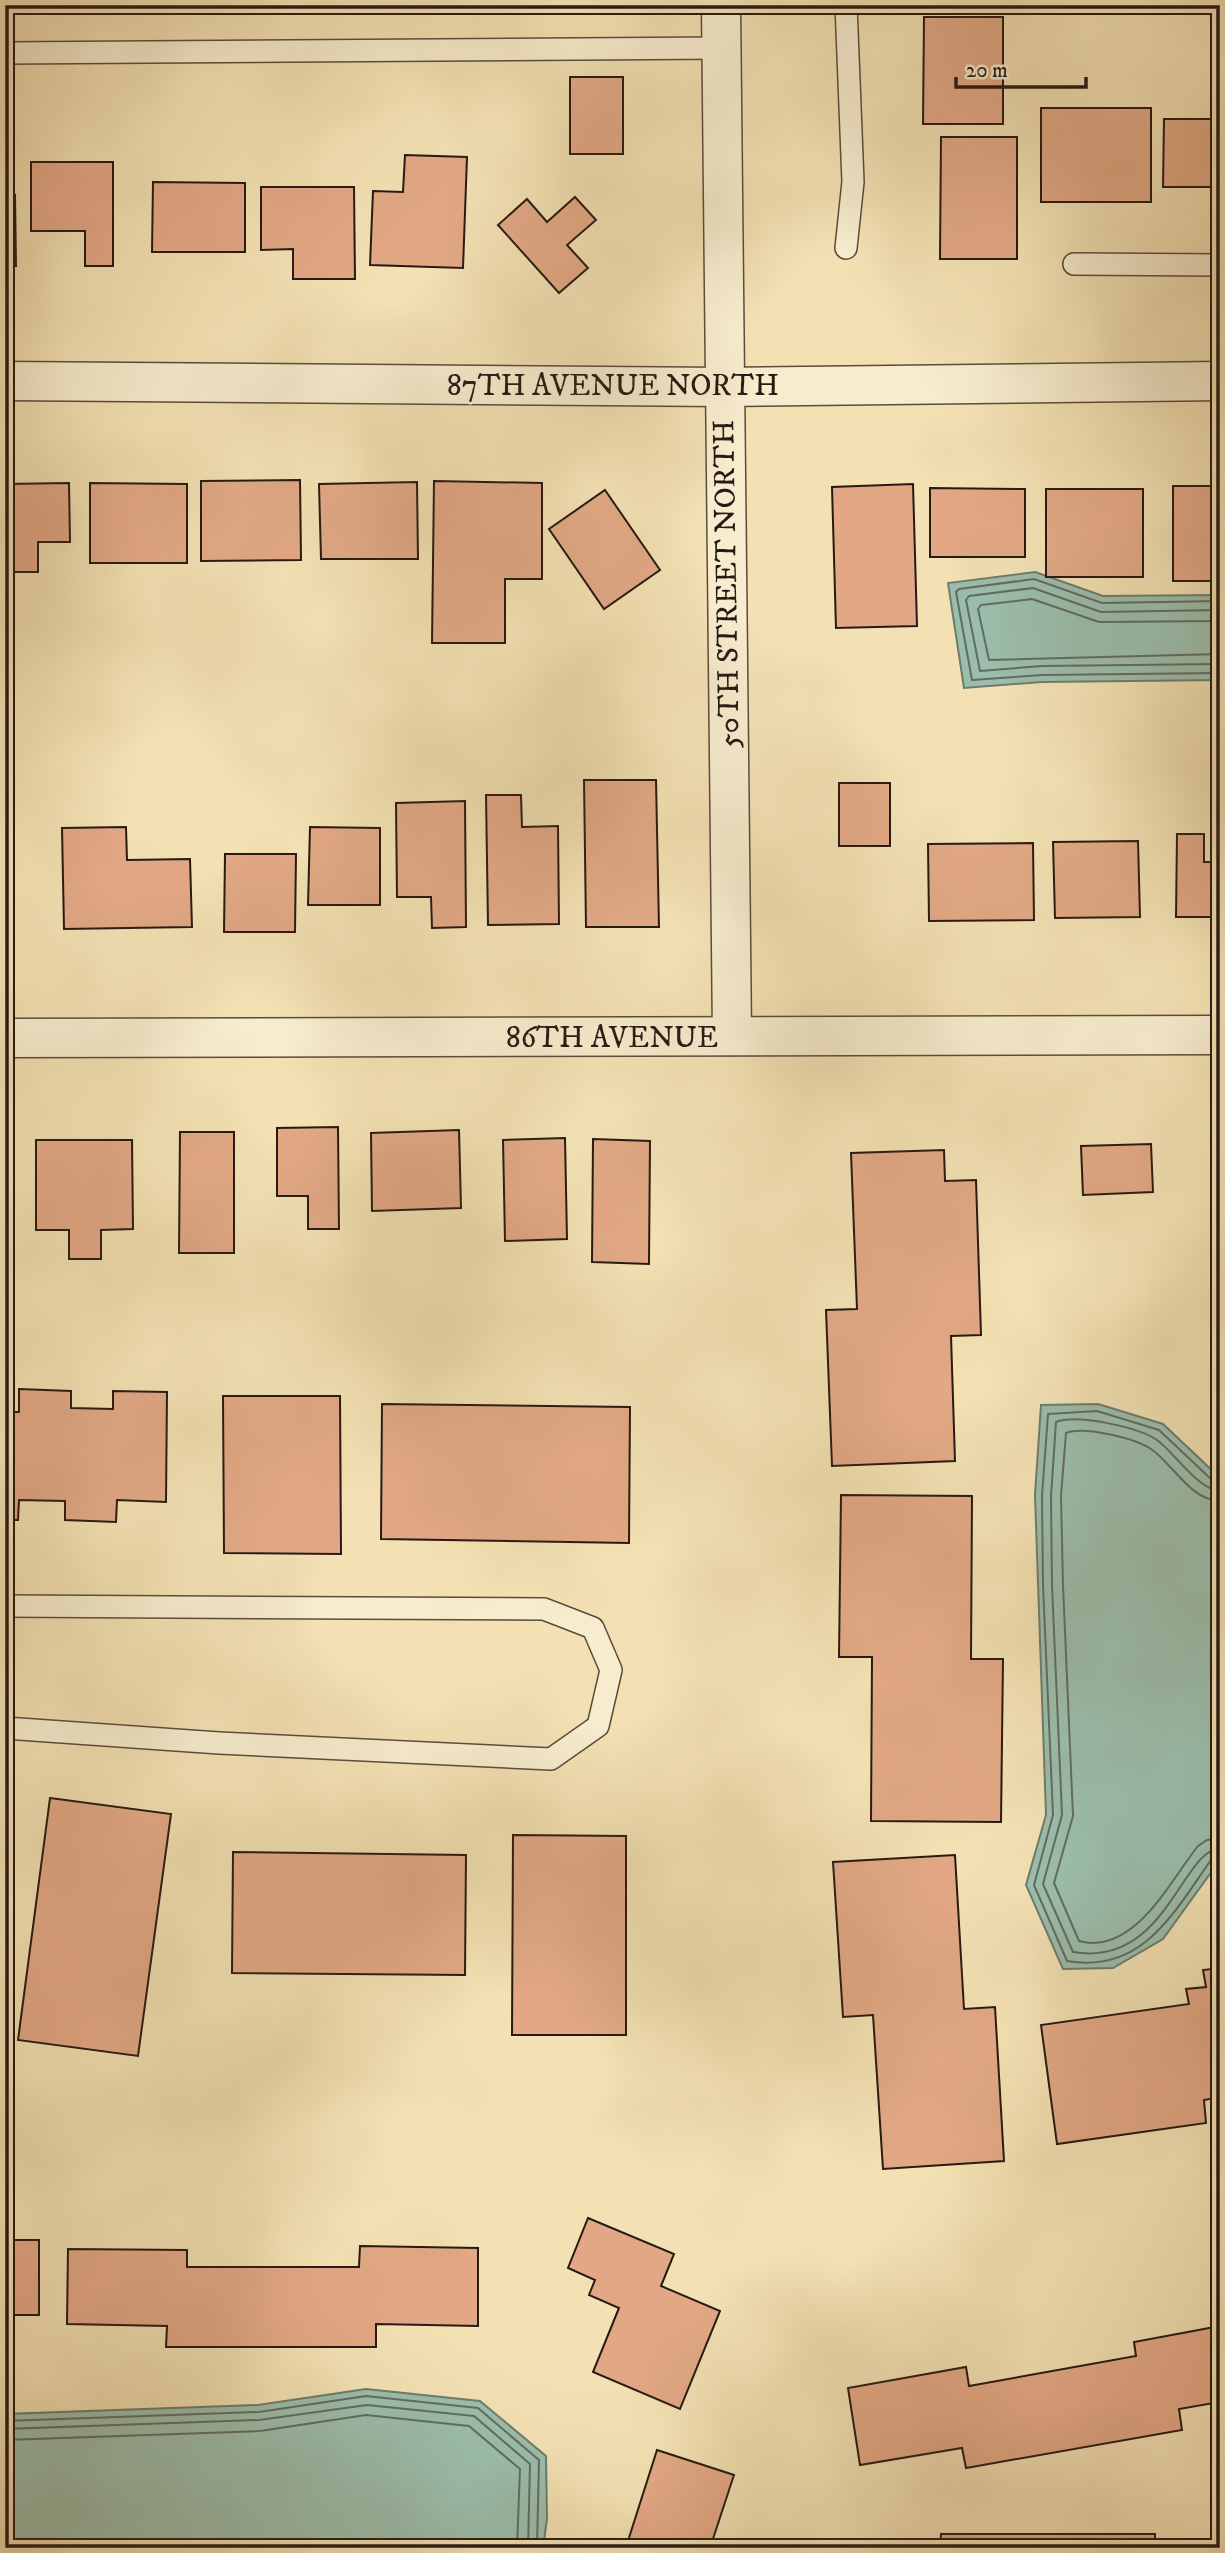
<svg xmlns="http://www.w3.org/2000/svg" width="1225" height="2553" viewBox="0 0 1225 2553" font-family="'IM FELL DW Pica',serif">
	<rect width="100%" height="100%" fill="#f3e1b3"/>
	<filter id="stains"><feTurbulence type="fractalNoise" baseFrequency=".00286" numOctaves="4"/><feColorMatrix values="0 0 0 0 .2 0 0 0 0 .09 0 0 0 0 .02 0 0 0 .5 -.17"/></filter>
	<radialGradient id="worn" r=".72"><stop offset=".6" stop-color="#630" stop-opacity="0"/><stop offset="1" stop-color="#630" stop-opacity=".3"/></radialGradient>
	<g fill="#9bbeac" stroke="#6d7c6f" stroke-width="2">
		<polygon points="1035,572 1103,596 1220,595 1220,680 1042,682 964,688 948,583"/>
		<polygon points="1098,1404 1163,1424 1220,1478 1220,1860 1163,1939 1113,1968 1063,1969 1026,1885 1046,1815 1035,1495 1041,1405"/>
		<polygon points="366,2389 480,2401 546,2456 547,2519 543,2548 5,2548 5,2414 258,2405"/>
	</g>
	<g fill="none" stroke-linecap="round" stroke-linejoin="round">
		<g stroke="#616c60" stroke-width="2">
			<polyline points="1220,601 1102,603 1034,579 959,589 956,592 972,680 1042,675 1220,673"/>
			<polyline points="1220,610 1101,612 1033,588 969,596 966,600 980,671 1042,666 1220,664"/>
			<polyline points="1220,621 1099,622 1032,599 981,605 978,609 989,660 1220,654"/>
			<path d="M1220 1482 1212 1480 1159 1430 1097 1411 1048 1414 1042 1496 1043 1585 1053 1815 1034 1885 1067 1961C1143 1974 1174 1912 1211 1860L1220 1857"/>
			<path d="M1220 1491C1198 1490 1174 1452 1157 1440 1138 1427 1077 1414 1056 1422L1051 1496 1052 1585 1062 1815 1043 1884 1073 1952C1165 1968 1181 1851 1220 1848"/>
			<path d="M1220 1501C1190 1500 1173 1464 1151 1449 1135 1438 1083 1426 1066 1433L1061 1496 1063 1585 1073 1816 1054 1883 1079 1941C1134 1956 1170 1881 1198 1846L1207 1840 1220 1838"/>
			<polyline points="5,2421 259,2412 366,2396 478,2408 539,2460 537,2548"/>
			<polyline points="5,2429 259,2420 367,2405 474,2416 530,2464 528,2548"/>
			<polyline points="5,2440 260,2431 366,2415 469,2426 520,2469 517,2548"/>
		</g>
	</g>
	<g fill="#e2a885" stroke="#271a14" stroke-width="2">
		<polygon points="924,17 1003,17 1003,124 923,124"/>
		<rect x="570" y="77" width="53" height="77"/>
		<rect x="1041" y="108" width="110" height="94"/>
		<polygon points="1164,119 1220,119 1220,187 1163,187"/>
		<polygon points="941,137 1017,137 1017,259 940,259"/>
		<polygon points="405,155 467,157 463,268 370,265 373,191 403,192"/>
		<polygon points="31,162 113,162 113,266 85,266 85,231 31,231"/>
		<polygon points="153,182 245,183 245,252 152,252"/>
		<polygon points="261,187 354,187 355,279 293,279 293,249 261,250"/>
		<polygon points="5,195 15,195 16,266 5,266"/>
		<polygon points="575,197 596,220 567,245 588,268 559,293 498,225 527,199 547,222"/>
		<polygon points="300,480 301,560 201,561 201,481"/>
		<polygon points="434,481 542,483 542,579 505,579 505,643 432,643"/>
		<polygon points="417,482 418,559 321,559 319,484"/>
		<polygon points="69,483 70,542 38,542 38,572 5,572 5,484"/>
		<polygon points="90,483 187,484 187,563 90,563"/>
		<polygon points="913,484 917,626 836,628 832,487"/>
		<rect x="1173" y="486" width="47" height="95"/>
		<polygon points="930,488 1025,489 1025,557 930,557"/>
		<rect x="1046" y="489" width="97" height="88"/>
		<polygon points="605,490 660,570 604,609 549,529"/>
		<polygon points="584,780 656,780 659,927 586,927"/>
		<rect x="839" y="783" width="51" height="63"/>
		<polygon points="486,795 521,795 522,827 558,826 559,924 488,925"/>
		<polygon points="465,801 466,927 432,928 431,897 397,897 396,803"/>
		<polygon points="126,827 127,860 190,859 192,927 64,929 62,828"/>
		<polygon points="310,827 380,828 380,905 308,905"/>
		<polygon points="1177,834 1204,834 1204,862 1220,862 1220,917 1176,917"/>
		<polygon points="1138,841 1140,917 1055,918 1053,842"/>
		<rect x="5" y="843" width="7" height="82"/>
		<polygon points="1033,843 1034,920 929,921 928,844"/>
		<polygon points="225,854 296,854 295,932 224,932"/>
		<polygon points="338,1127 339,1229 308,1229 308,1196 277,1196 277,1128"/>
		<rect x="5" y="1130" width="8" height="73"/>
		<polygon points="459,1130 461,1208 372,1211 371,1133"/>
		<polygon points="180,1132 234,1132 234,1253 179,1253"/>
		<polygon points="565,1138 567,1239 505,1241 503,1140"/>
		<polygon points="593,1139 650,1141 649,1264 592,1262"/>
		<polygon points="36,1140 132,1140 133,1229 101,1230 101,1259 69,1259 69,1230 36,1230"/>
		<polygon points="1151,1144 1153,1192 1083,1195 1081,1146"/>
		<polygon points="944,1150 945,1181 976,1180 981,1335 951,1336 955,1461 832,1466 826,1310 857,1309 851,1153"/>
		<polygon points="1220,1195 1220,1329 1215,1196"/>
		<polygon points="19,1389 71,1391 71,1408 113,1409 113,1391 167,1392 166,1502 117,1500 116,1522 65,1520 65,1501 19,1500 18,1520 5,1520 5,1412 19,1412"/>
		<polygon points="223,1396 340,1396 341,1554 224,1553"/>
		<polygon points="382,1404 630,1407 629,1543 381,1539"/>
		<polygon points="841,1495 972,1496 971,1659 1003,1659 1001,1822 871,1821 872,1657 839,1657"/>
		<polygon points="50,1798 171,1814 138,2056 18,2040"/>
		<polygon points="513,1835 626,1836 626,2035 512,2035"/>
		<polygon points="233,1852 466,1855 465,1975 232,1973"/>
		<polygon points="955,1855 964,2009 995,2007 1004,2161 883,2169 873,2015 843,2017 833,1862"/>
		<polygon points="1220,1968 1220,2097 1204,2100 1206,2123 1057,2144 1041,2025 1189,2004 1186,1989 1206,1987 1203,1970"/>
		<polygon points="588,2218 674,2254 661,2286 720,2311 680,2409 593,2372 619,2308 589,2295 595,2280 568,2268"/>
		<rect x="5" y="2240" width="34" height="75"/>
		<polygon points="360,2246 478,2248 478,2326 376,2324 376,2347 166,2347 167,2326 67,2324 68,2249 187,2250 187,2267 359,2267"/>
		<polygon points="1220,2326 1220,2402 1179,2409 1182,2430 966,2468 962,2448 860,2465 848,2388 966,2367 969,2386 1136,2356 1134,2342"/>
		<polygon points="657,2450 734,2475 710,2548 608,2548 611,2539 627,2544"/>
		<polygon points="941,2534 1155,2534 1155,2548 940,2548"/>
	</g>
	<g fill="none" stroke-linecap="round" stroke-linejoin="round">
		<g stroke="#5a4c3c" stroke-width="24">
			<g id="service">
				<polyline points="846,5 853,182 846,248"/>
				<polyline points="5,53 721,48"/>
				<polyline points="1074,264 1220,265"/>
				<polyline points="5,1606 544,1609 593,1628 611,1670 598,1726 551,1759 219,1743 5,1728"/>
			</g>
		</g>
		<g stroke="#5a4c3c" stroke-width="41">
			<g id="minor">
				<polyline points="721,5 732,1036"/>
				<polyline points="5,381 723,387 1220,381"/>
			</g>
		</g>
		<g stroke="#5a4c3c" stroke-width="41">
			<polyline id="tertiary" points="5,1038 1220,1035"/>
		</g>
		<use href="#service" stroke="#f7ecce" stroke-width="21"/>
		<use href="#minor" stroke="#f7ecce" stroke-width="38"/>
		<use href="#tertiary" stroke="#f7ecce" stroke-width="38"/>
	</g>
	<g text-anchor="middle" stroke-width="5" stroke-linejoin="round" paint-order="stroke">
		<g font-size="30" fill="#271a14" stroke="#f7ecce">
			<text x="613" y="395">87TH AVENUE NORTH</text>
			<text transform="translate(726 584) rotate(-91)" y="10">50TH STREET NORTH</text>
			<text x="612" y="1047">86TH AVENUE</text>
		</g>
	</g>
	<rect width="1225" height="2553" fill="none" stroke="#f3e1b3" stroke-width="28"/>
	<rect x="7" y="7" width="1211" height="2539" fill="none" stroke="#271a14" stroke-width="3.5"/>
	<rect x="14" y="14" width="1197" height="2525" fill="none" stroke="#271a14" stroke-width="2"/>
	<path d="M956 77v10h130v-10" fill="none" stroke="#271a14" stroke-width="3.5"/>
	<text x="966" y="77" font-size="21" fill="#271a14" stroke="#f7ecce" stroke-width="5" paint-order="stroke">20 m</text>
	<rect width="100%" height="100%" filter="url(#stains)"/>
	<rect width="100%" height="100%" fill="url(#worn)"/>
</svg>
